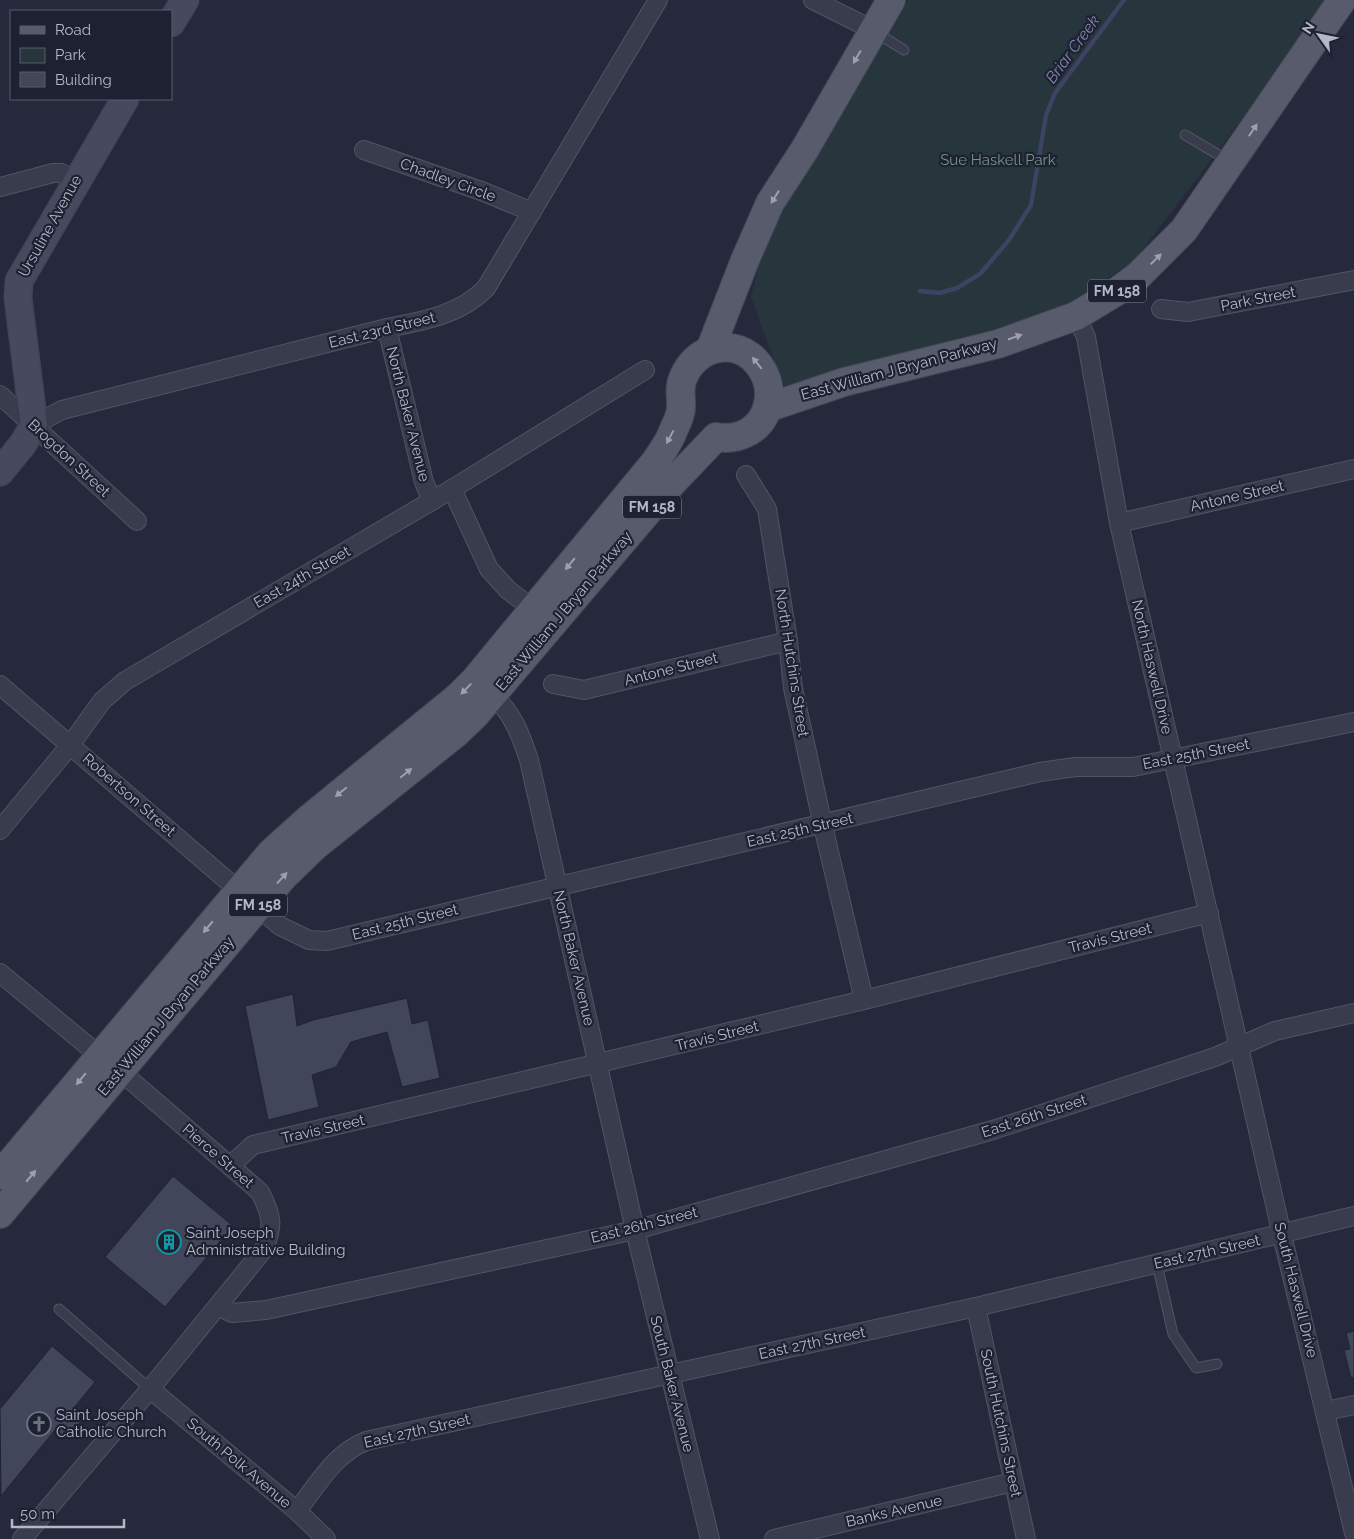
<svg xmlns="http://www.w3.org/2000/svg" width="1354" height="1539" viewBox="0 0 1354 1539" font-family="Raleway,sans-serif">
	<rect width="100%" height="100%" fill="#25293b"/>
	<polygon fill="#27353c" points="908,0 1328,0 1273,79 1134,261 1058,311 925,351 783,386 751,297 762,252 785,204"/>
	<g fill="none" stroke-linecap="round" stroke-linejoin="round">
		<polyline stroke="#3c4363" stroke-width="4.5" points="920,291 940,293 957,288 980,274 1009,240 1031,205 1046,115 1055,93 1124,0"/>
	</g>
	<g fill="#42465b" stroke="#202333">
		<polygon points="293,994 297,1026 313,1020 407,998 412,1024 428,1020 440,1078 402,1087 387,1032 351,1042 336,1067 312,1075 319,1107 268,1120 245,1006"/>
		<polygon points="173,1176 233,1226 165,1307 105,1257"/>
		<polygon points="1354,1331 1354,1377 1351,1378 1344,1350 1350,1349 1346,1333"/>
		<polygon points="52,1346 95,1382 73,1409 84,1418 66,1439 55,1430 1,1496 0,1409"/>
	</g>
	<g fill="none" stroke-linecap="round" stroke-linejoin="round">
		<g stroke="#515464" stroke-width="11">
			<g id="lane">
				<polyline points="875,32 904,50"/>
				<polyline points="1185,135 1229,161"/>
				<polyline points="1157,1264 1173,1334 1196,1368 1217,1364"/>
				<polyline points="59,1309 150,1389"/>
			</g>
		</g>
		<g stroke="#515464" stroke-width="20">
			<g id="street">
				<polyline points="813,0 873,30"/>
				<polyline points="364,150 484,192 532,212"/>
				<polyline points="0,187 53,173 61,173 76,180"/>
				<polyline points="1161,309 1188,312 1354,280"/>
				<polyline points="1076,316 1086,337 1119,523 1282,1235 1354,1533"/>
				<polyline points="387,328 424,482 432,501"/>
				<polyline points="0,395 137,521"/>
				<path d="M34 425 62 410 387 328C423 321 460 315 486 288L658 0"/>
				<polyline points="746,475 767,509 788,641 793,688 823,826 864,1000"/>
				<polyline points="452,489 489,569 508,590 533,609"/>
				<polyline points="1119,523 1354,469"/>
				<polyline points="553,684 584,690 788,641"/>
				<path d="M0 685 280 926 309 940 327 941C564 884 802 829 1040 772L1075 767H1133L1354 722"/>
				<path d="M493 696C513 713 521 736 529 760L635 1230 710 1539"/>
				<polyline points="0,830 71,744 102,701 125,681 452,489 645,370"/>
				<polyline points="0,973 100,1056"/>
				<polyline points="230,1166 253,1145 864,1000 1209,913"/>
				<polyline points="218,1306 232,1313 266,1310 635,1230 993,1130 1215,1057 1275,1031 1354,1013"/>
				<polyline points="976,1307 1026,1539"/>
				<polyline points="150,1389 297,1511 326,1539"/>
				<polyline points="1326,1411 1354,1405"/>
				<path d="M297 1511C318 1484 334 1454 366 1441L976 1307 1354 1216"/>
				<path d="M22 1539 150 1389 264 1249C274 1224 272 1216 260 1192L120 1071"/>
				<polyline points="774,1539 1013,1482"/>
			</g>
		</g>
		<g stroke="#424555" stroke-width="29">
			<g id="secondary">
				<polyline points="171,23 185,0"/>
				<polyline points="0,472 23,444 34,425 18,298 19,281 125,99"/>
			</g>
		</g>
		<g stroke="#424555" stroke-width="30">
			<g id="primary">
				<polyline points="710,350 745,260 770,203 805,149 891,0"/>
				<polyline points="767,408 844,382 998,344 1076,316 1119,290 1138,276 1184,230 1342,0"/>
				<path d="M0 1175 271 853 311 817 459 696 475 680 655 462C662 452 670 441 674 429 677 423 682 411 681 404 681 394 679 387 683 378 696 345 737 336 759 365 767 376 771 390 768 404 763 430 739 441 716 437L672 483 475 715 455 734 315 846 283 877 0 1214"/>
			</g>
		</g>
		<use href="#lane" stroke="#393c4c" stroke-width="9"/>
		<use href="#street" stroke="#393c4c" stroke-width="18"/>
		<use href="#secondary" stroke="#474a5e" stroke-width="26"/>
		<use href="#primary" stroke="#575b6c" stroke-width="28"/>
	</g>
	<defs><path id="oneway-solid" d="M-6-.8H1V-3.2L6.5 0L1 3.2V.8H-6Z" transform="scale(1.25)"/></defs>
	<g fill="#9ea0b0">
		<use href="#oneway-solid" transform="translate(857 57) rotate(120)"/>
		<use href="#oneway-solid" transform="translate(1253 130) rotate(-56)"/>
		<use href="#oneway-solid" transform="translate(775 197) rotate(122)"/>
		<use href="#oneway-solid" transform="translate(1156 259) rotate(-44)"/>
		<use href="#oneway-solid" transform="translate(1015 337) rotate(-19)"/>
		<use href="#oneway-solid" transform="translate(757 363) rotate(-129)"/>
		<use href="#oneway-solid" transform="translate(670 437) rotate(118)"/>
		<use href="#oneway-solid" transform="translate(570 564) rotate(130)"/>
		<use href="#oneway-solid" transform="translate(466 689) rotate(134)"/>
		<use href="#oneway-solid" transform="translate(406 773) rotate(-39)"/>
		<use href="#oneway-solid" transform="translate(341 792) rotate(141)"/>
		<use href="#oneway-solid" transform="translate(282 878) rotate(-47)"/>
		<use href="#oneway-solid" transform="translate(208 927) rotate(130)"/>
		<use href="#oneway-solid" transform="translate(81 1079) rotate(130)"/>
		<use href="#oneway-solid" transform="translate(31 1176) rotate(-50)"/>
	</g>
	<defs>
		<g id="building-ring" transform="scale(1.25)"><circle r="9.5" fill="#1e2131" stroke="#0f9aa8" stroke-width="1.5"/><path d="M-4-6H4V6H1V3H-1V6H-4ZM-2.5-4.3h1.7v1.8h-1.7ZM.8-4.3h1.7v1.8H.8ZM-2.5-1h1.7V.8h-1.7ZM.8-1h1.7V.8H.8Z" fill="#0f9aa8"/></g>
		<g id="church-ring" transform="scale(1.25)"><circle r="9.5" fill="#1e2131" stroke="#6b7280" stroke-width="1.5"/><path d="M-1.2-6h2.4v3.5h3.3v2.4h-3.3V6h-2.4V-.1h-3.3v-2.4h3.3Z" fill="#6b7280"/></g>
	</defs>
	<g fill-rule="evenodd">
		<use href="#building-ring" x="169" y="1242"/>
		<use href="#church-ring" x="39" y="1424"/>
	</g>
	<g text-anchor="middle" stroke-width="4.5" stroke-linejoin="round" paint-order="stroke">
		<g fill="#1e2131" stroke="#888a9a" stroke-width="1">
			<rect x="1088" y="279.5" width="58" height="23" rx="4"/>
			<rect x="623" y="495.5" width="58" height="23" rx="4"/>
			<rect x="229" y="893.5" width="58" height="23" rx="4"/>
		</g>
		<g font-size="14" font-weight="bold" fill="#b5b7c7">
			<text x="1117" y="296">FM 158</text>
			<text x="652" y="512">FM 158</text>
			<text x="258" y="910">FM 158</text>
		</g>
		<g font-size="15" fill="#6e9681" stroke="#1e2131">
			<text x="998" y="165">Sue Haskell Park</text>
		</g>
		<g font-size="15" fill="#b5b7c7" stroke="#1e2131">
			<text transform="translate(448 180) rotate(20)" y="5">Chadley Circle</text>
			<text transform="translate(50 226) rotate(-61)" y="5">Ursuline Avenue</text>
			<text transform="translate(1258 299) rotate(-11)" y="5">Park Street</text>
			<text transform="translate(382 330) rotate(-14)" y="5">East 23rd Street</text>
			<text transform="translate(899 369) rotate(-15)" y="5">East William J Bryan Parkway</text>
			<text transform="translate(408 414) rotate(76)" y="5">North Baker Avenue</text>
			<text transform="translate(69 458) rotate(43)" y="5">Brogdon Street</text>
			<text transform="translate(1237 496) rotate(-13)" y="5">Antone Street</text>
			<text transform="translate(302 577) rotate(-30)" y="5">East 24th Street</text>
			<text transform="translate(564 611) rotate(-50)" y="5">East William J Bryan Parkway</text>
			<text transform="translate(792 663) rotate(81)" y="5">North Hutchins Street</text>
			<text transform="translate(1152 667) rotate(77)" y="5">North Haswell Drive</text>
			<text transform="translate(671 669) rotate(-14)" y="5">Antone Street</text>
			<text transform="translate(1196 754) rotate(-11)" y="5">East 25th Street</text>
			<text transform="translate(129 795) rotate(41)" y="5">Robertson Street</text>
			<text transform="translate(800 830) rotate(-13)" y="5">East 25th Street</text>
			<text transform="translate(405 922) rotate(-14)" y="5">East 25th Street</text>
			<text transform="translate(1110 938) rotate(-14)" y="5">Travis Street</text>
			<text transform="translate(574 958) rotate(77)" y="5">North Baker Avenue</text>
			<text transform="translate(166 1016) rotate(-50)" y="5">East William J Bryan Parkway</text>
			<text transform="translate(717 1036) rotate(-14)" y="5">Travis Street</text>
			<text transform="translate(1034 1116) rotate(-18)" y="5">East 26th Street</text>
			<text transform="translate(323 1129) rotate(-13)" y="5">Travis Street</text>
			<text transform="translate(218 1156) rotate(41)" y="5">Pierce Street</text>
			<text transform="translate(644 1225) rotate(-14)" y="5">East 26th Street</text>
			<text transform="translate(1207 1252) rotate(-13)" y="5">East 27th Street</text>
			<text transform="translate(1296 1290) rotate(76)" y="5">South Haswell Drive</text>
			<text transform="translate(812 1343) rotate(-12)" y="5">East 27th Street</text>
			<text transform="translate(672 1384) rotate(76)" y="5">South Baker Avenue</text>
			<text transform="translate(1001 1423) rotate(78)" y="5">South Hutchins Street</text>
			<text transform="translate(417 1431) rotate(-13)" y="5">East 27th Street</text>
			<text transform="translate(239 1463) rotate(40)" y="5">South Polk Avenue</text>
			<text transform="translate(894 1511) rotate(-13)" y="5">Banks Avenue</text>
		</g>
		<g font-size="15" fill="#b5b7c7" stroke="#1e2131" text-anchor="start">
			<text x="186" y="1238">Saint Joseph<tspan x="186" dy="17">Administrative Building</tspan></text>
			<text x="56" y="1420">Saint Joseph<tspan x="56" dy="17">Catholic Church</tspan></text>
		</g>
		<g font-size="16" font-style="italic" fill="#7f87ac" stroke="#1e2131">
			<text transform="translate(1072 49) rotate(-54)" y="6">Briar Creek</text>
		</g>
	</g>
	<rect x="10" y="10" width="162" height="90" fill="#1e2131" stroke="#5a5d6d"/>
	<rect x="20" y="26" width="25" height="8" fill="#575b6c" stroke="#5a5d6d"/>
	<text x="55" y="35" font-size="15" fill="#b5b7c7">Road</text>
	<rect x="20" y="48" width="25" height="15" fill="#27353c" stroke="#5a5d6d"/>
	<text x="55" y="60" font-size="15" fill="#b5b7c7">Park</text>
	<rect x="20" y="72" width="25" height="15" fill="#42465b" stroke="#5a5d6d"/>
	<text x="55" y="85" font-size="15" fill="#b5b7c7">Building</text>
	<g transform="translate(1319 35) rotate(303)" stroke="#1e2131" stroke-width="4" paint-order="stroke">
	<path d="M0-4L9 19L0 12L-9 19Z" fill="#b5b7c7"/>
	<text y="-8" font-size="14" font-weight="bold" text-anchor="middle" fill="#b5b7c7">N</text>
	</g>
	<path d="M12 1519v8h112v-8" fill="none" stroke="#b5b7c7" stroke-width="2.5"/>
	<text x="20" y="1519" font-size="15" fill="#b5b7c7" stroke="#1e2131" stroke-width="4" paint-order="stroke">50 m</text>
</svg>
